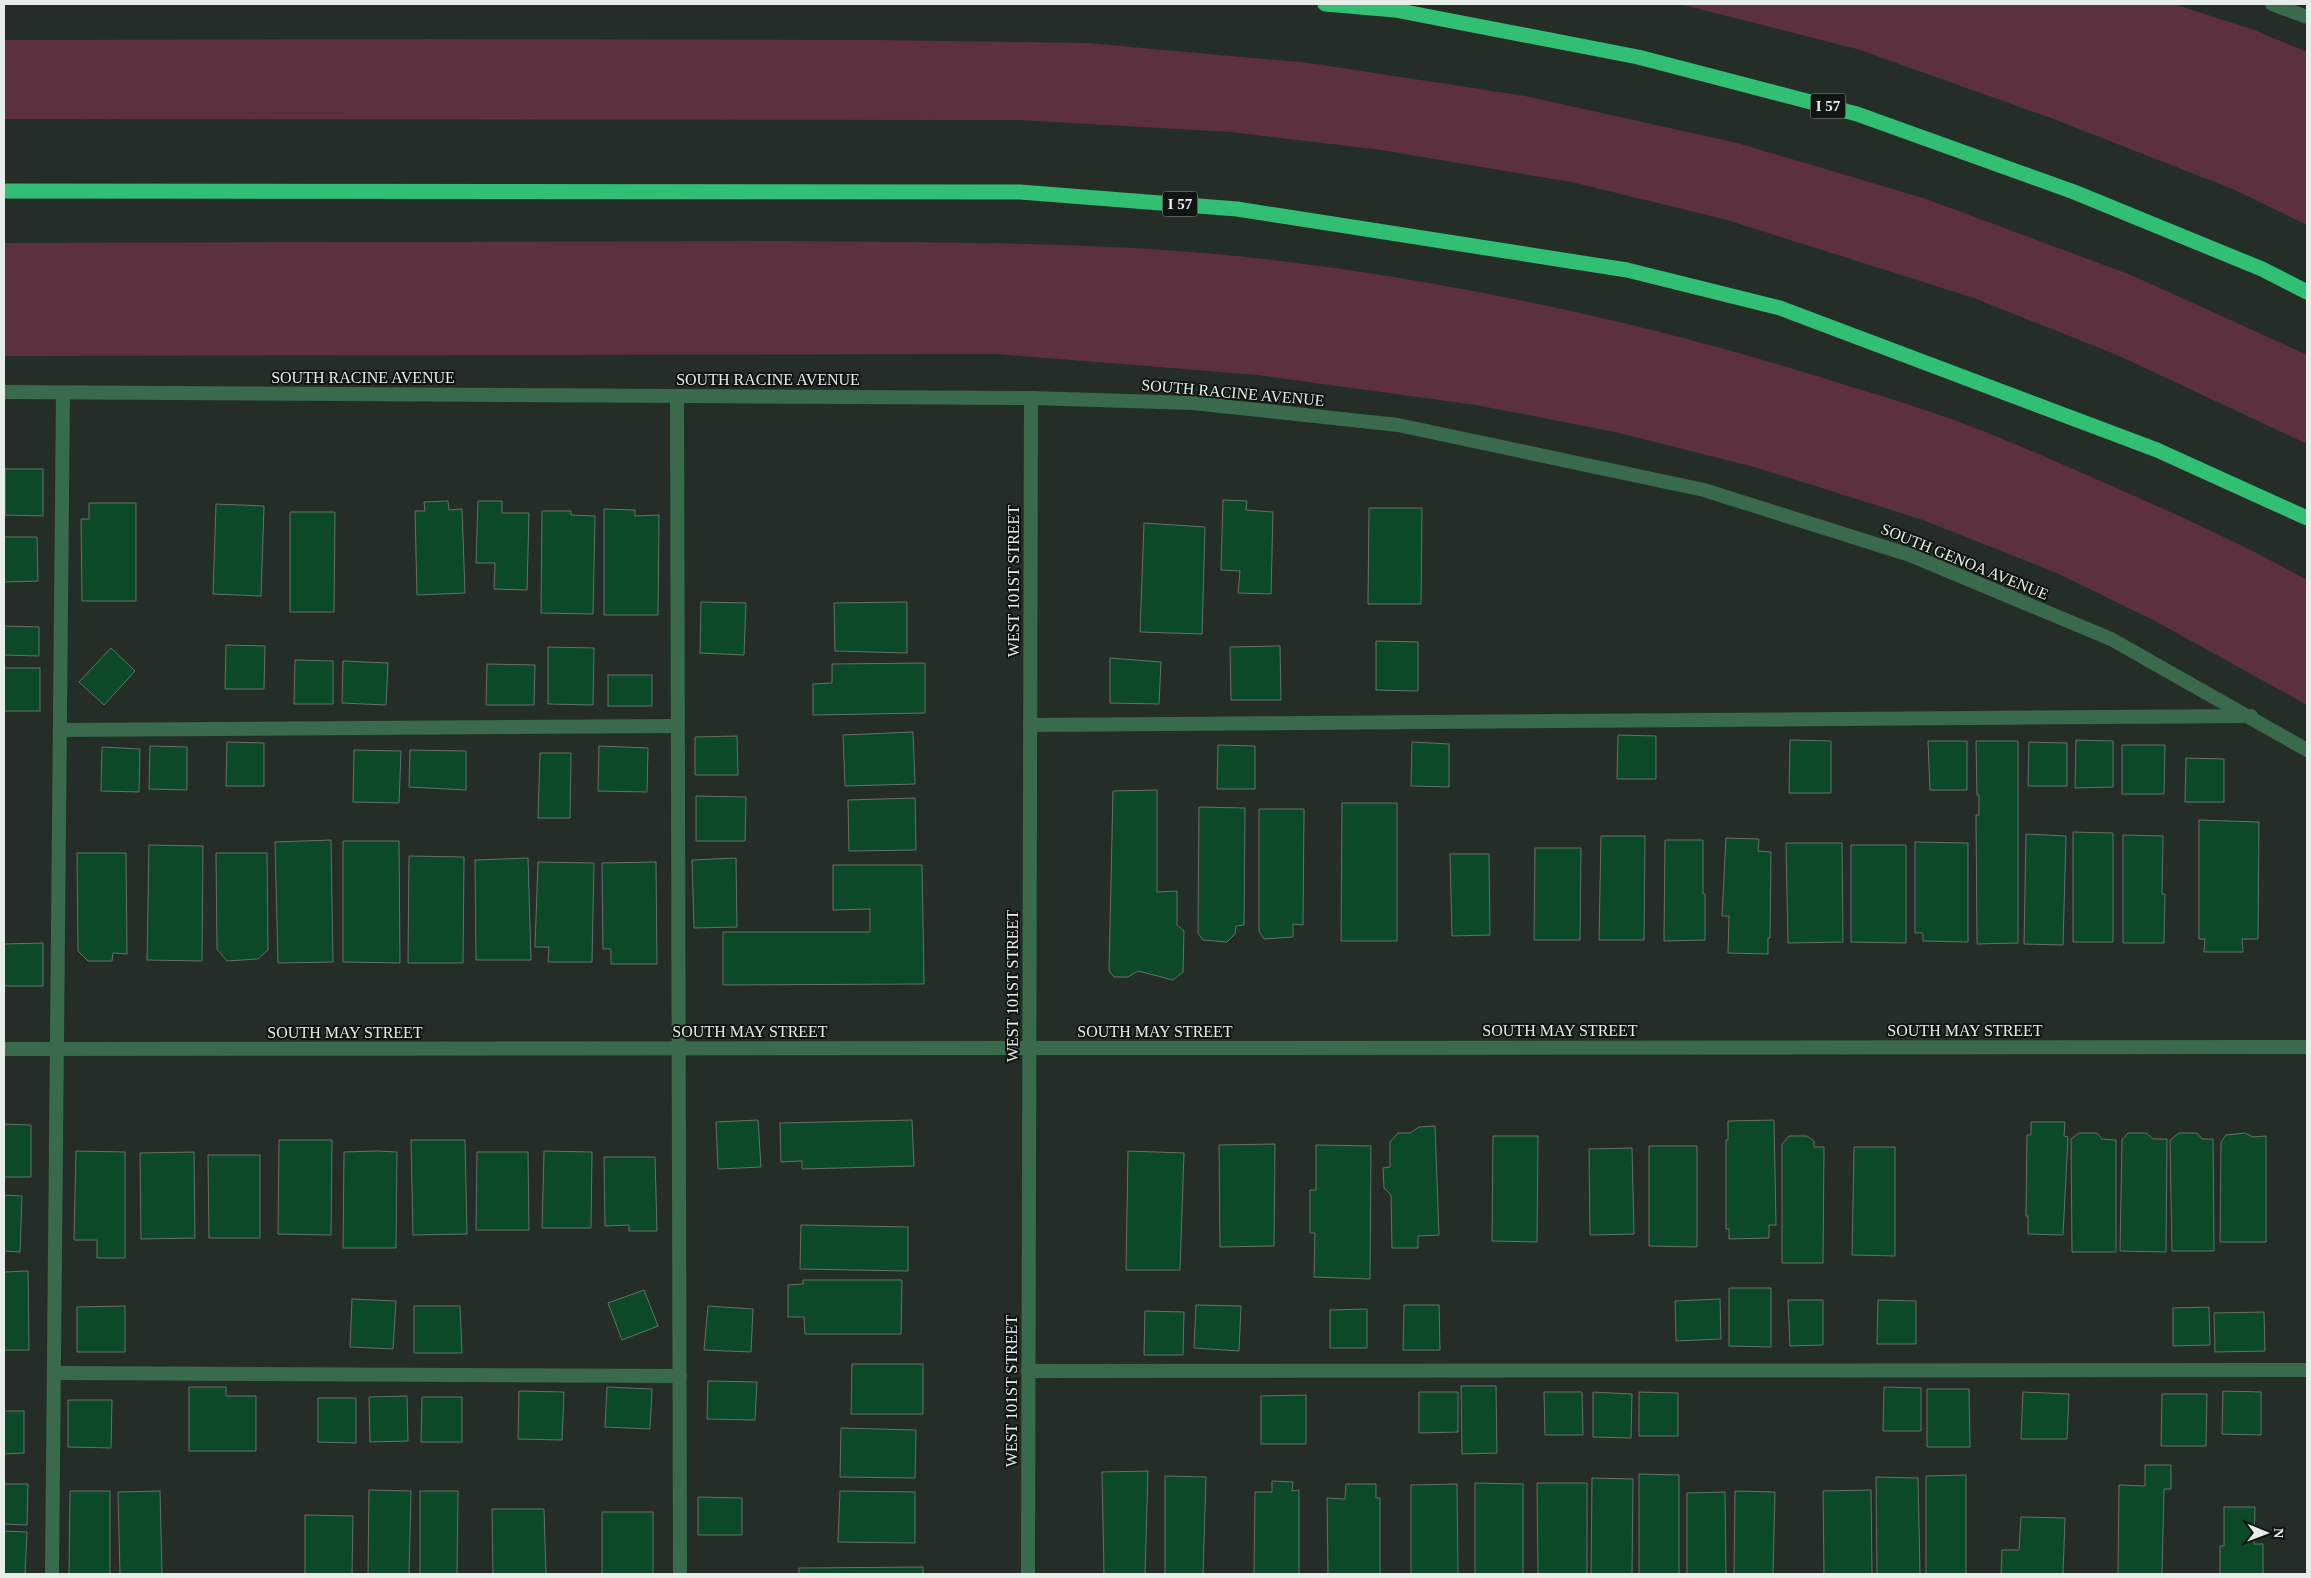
<svg xmlns="http://www.w3.org/2000/svg" width="2311" height="1578" viewBox="0 0 2311 1578" font-family="Georgia,serif">
	<rect width="100%" height="100%" fill="#242e27"/>
	<g fill="#5d303e">
		<polygon points="1680,4 2174,4 2254,30 2307,52 2307,225 2235,190 2051,118 1857,49"/>
		<polygon points="451,39 874,40 1087,43 1309,63 1525,96 1737,143 1923,198 2131,275 2307,355 2307,444 2117,355 1974,298 1727,220 1576,183 1382,150 1231,132 1019,120 4,119 4,40"/>
		<path d="M785 241C935 243 1087 241 1237 256 1431 277 1624 317 1810 374 1858 389 1907 403 1954 420 2008 440 2061 464 2114 487 2180 516 2245 545 2307 580V705L2157 622 2059 574 1923 520 1758 468 1615 432 1476 405 1258 375 997 354 4 356V243Z"/>
	</g>
	<g fill="#0c4929" stroke="#657068">
		<polygon points="5,469 43,469 43,516 5,515"/>
		<polygon points="1223,500 1247,501 1246,510 1273,512 1271,594 1238,593 1240,571 1221,570"/>
		<polygon points="448,501 449,510 462,509 465,593 417,595 415,511 425,511 424,502"/>
		<polygon points="478,501 502,501 502,513 529,513 527,590 494,589 495,563 476,563"/>
		<polygon points="89,503 136,503 136,601 82,601 81,519 89,519"/>
		<polygon points="216,504 264,506 261,596 213,594"/>
		<polygon points="1369,508 1422,508 1421,604 1368,604"/>
		<polygon points="604,509 635,510 635,516 659,515 658,615 604,615"/>
		<polygon points="542,511 571,511 571,515 595,516 593,614 541,613"/>
		<polygon points="290,512 335,512 334,612 290,612"/>
		<polygon points="1144,523 1205,527 1202,634 1140,632"/>
		<polygon points="4,537 37,537 38,581 4,582"/>
		<polygon points="701,602 746,603 744,655 700,653"/>
		<polygon points="907,602 907,653 835,651 834,603"/>
		<polygon points="4,626 39,627 39,656 4,655"/>
		<polygon points="1376,641 1418,642 1418,691 1376,690"/>
		<polygon points="226,645 265,646 264,689 225,689"/>
		<polygon points="1280,646 1281,700 1231,700 1230,647"/>
		<polygon points="548,647 594,648 593,705 548,704"/>
		<polygon points="111,648 135,671 104,705 79,682"/>
		<polygon points="1110,658 1161,662 1159,704 1110,703"/>
		<polygon points="295,660 333,661 333,704 294,704"/>
		<polygon points="343,661 388,663 386,705 342,703"/>
		<polygon points="925,663 925,713 813,715 813,684 832,683 832,664"/>
		<polygon points="487,664 535,665 534,705 486,705"/>
		<rect x="4" y="668" width="36" height="43"/>
		<rect x="608" y="675" width="44" height="31"/>
		<polygon points="913,732 915,784 845,786 843,735"/>
		<polygon points="1618,735 1656,736 1656,779 1617,779"/>
		<polygon points="737,736 738,775 695,775 695,737"/>
		<polygon points="1790,740 1831,741 1831,793 1789,793"/>
		<polygon points="2076,740 2113,741 2113,787 2075,788"/>
		<polygon points="1928,741 1967,741 1967,790 1930,790"/>
		<polygon points="1976,741 2018,741 2018,943 1977,944 1976,815 1979,815 1979,795 1977,795"/>
		<polygon points="227,742 264,743 264,786 226,786"/>
		<polygon points="1412,742 1449,744 1449,787 1411,786"/>
		<polygon points="2029,742 2067,743 2067,786 2028,786"/>
		<polygon points="1218,745 1255,746 1255,789 1217,789"/>
		<polygon points="2122,745 2165,745 2164,794 2122,794"/>
		<polygon points="150,746 187,747 187,790 149,789"/>
		<polygon points="599,746 648,748 647,792 598,791"/>
		<polygon points="102,747 140,749 139,792 101,791"/>
		<polygon points="354,750 401,751 399,803 353,802"/>
		<polygon points="410,750 466,751 466,790 409,787"/>
		<polygon points="540,753 571,753 570,818 538,818"/>
		<polygon points="2186,758 2224,759 2224,802 2185,802"/>
		<polygon points="1157,790 1157,892 1177,891 1177,925 1184,931 1183,972 1173,980 1138,971 1128,977 1114,977 1109,971 1113,791"/>
		<polygon points="696,796 746,797 745,841 696,841"/>
		<polygon points="915,798 916,850 849,851 848,800"/>
		<polygon points="1342,803 1397,803 1397,941 1341,941"/>
		<polygon points="1199,807 1245,808 1244,925 1236,926 1235,934 1227,942 1203,940 1198,933"/>
		<polygon points="1259,809 1304,809 1303,925 1293,924 1293,937 1264,939 1259,931"/>
		<polygon points="2199,820 2259,822 2258,939 2242,939 2243,952 2204,952 2205,939 2199,939"/>
		<polygon points="2073,832 2113,833 2113,942 2073,942"/>
		<polygon points="2026,834 2066,836 2063,945 2024,944"/>
		<polygon points="2123,835 2163,836 2162,894 2165,894 2164,943 2123,943"/>
		<polygon points="1601,836 1645,836 1644,940 1599,940"/>
		<polygon points="1726,838 1759,839 1758,851 1771,852 1770,938 1768,938 1768,954 1728,953 1729,916 1722,916"/>
		<polygon points="331,840 333,962 278,963 275,842"/>
		<polygon points="1665,840 1703,840 1703,894 1705,894 1705,940 1664,941"/>
		<polygon points="343,841 399,841 400,963 343,962"/>
		<polygon points="1915,842 1968,843 1968,942 1923,941 1923,933 1915,933"/>
		<polygon points="1786,843 1842,843 1843,942 1788,943"/>
		<polygon points="149,845 203,846 202,961 147,960"/>
		<polygon points="1851,845 1906,845 1906,943 1851,942"/>
		<polygon points="1535,848 1581,848 1580,940 1534,940"/>
		<polygon points="77,853 126,853 127,954 113,953 112,961 88,961 78,951"/>
		<polygon points="216,853 267,853 268,950 258,959 227,961 217,949"/>
		<polygon points="1450,854 1489,854 1490,935 1452,936"/>
		<polygon points="409,856 464,857 463,963 408,963"/>
		<polygon points="528,858 531,960 476,960 475,860"/>
		<polygon points="736,858 737,927 694,928 692,860"/>
		<polygon points="538,862 594,863 592,962 548,962 549,947 535,947"/>
		<polygon points="656,862 657,964 611,964 611,949 603,949 602,863"/>
		<polygon points="833,865 922,865 924,984 723,985 723,932 870,932 870,909 833,910"/>
		<polygon points="43,943 43,986 4,986 4,944"/>
		<polygon points="758,1120 761,1167 718,1169 716,1122"/>
		<polygon points="912,1120 914,1166 802,1169 802,1161 781,1162 780,1123"/>
		<polygon points="1774,1120 1776,1225 1769,1225 1769,1238 1729,1239 1729,1229 1726,1229 1726,1140 1728,1140 1728,1121"/>
		<polygon points="2031,1122 2065,1122 2064,1136 2068,1137 2063,1235 2028,1234 2028,1216 2026,1216 2027,1135 2031,1135"/>
		<polygon points="4,1124 31,1125 31,1177 4,1177"/>
		<polygon points="1435,1126 1439,1235 1418,1236 1418,1248 1392,1248 1391,1195 1384,1188 1383,1168 1390,1167 1390,1142 1398,1133 1410,1133 1419,1127"/>
		<polygon points="2079,1133 2097,1133 2102,1139 2116,1140 2116,1252 2072,1252 2071,1139"/>
		<polygon points="2128,1133 2146,1133 2153,1139 2167,1139 2166,1252 2120,1251 2122,1140"/>
		<polygon points="2179,1133 2197,1133 2202,1139 2213,1139 2214,1251 2172,1251 2170,1140"/>
		<polygon points="2245,1133 2253,1137 2266,1136 2266,1242 2220,1242 2221,1142 2226,1135"/>
		<polygon points="1493,1136 1538,1136 1537,1242 1492,1241"/>
		<polygon points="1789,1136 1807,1136 1814,1141 1814,1147 1824,1147 1823,1263 1782,1263 1782,1144"/>
		<polygon points="279,1140 332,1140 331,1235 278,1234"/>
		<polygon points="411,1140 465,1140 467,1234 413,1235"/>
		<polygon points="1275,1144 1274,1246 1220,1247 1219,1145"/>
		<polygon points="1316,1145 1371,1146 1370,1279 1314,1277 1315,1233 1310,1233 1310,1190 1316,1190"/>
		<polygon points="1649,1146 1697,1146 1697,1247 1649,1246"/>
		<polygon points="1854,1147 1895,1147 1895,1256 1852,1255"/>
		<polygon points="1632,1148 1634,1234 1590,1235 1589,1149"/>
		<polygon points="76,1151 125,1152 125,1258 97,1258 97,1240 74,1240"/>
		<polygon points="378,1151 397,1152 396,1248 343,1248 344,1152"/>
		<polygon points="544,1151 592,1152 591,1228 542,1228"/>
		<polygon points="1128,1151 1184,1153 1180,1270 1126,1270"/>
		<polygon points="194,1152 195,1238 141,1239 140,1153"/>
		<polygon points="477,1152 528,1152 529,1230 476,1230"/>
		<polygon points="208,1155 260,1155 260,1238 209,1238"/>
		<polygon points="604,1157 655,1157 657,1231 629,1231 629,1225 605,1226"/>
		<polygon points="4,1195 22,1196 20,1252 4,1251"/>
		<polygon points="801,1225 908,1227 908,1271 800,1269"/>
		<polygon points="28,1271 29,1350 4,1350 4,1272"/>
		<polygon points="803,1280 902,1280 901,1334 805,1334 804,1317 788,1317 788,1285 803,1284"/>
		<polygon points="1729,1288 1771,1288 1771,1347 1729,1346"/>
		<polygon points="644,1290 658,1326 622,1340 608,1303"/>
		<polygon points="352,1299 396,1301 393,1349 350,1347"/>
		<polygon points="1720,1299 1721,1339 1676,1341 1675,1301"/>
		<polygon points="1788,1300 1823,1300 1823,1345 1790,1346"/>
		<polygon points="1878,1300 1916,1301 1916,1344 1877,1344"/>
		<polygon points="1196,1305 1241,1306 1239,1351 1194,1348"/>
		<polygon points="1404,1305 1439,1305 1440,1350 1403,1350"/>
		<polygon points="125,1306 125,1352 77,1352 77,1307"/>
		<polygon points="414,1306 460,1306 462,1353 414,1353"/>
		<polygon points="708,1306 753,1309 751,1352 704,1350"/>
		<polygon points="2209,1307 2210,1345 2173,1346 2173,1308"/>
		<polygon points="1367,1309 1367,1348 1330,1348 1330,1310"/>
		<polygon points="1145,1311 1184,1312 1183,1355 1144,1355"/>
		<polygon points="2264,1312 2265,1351 2215,1352 2214,1313"/>
		<polygon points="852,1364 923,1364 923,1414 851,1414"/>
		<polygon points="708,1381 757,1382 755,1420 707,1419"/>
		<polygon points="1461,1386 1496,1386 1497,1453 1462,1454"/>
		<polygon points="189,1387 226,1387 226,1396 256,1396 256,1451 189,1451"/>
		<polygon points="607,1387 652,1389 650,1429 605,1427"/>
		<polygon points="1884,1387 1921,1388 1921,1431 1883,1431"/>
		<polygon points="1927,1389 1969,1389 1970,1447 1927,1447"/>
		<polygon points="519,1391 564,1392 562,1440 518,1439"/>
		<polygon points="2223,1391 2261,1392 2261,1435 2222,1434"/>
		<polygon points="1419,1392 1458,1392 1458,1432 1419,1433"/>
		<polygon points="1544,1392 1582,1392 1583,1435 1545,1435"/>
		<polygon points="1593,1392 1632,1394 1631,1438 1593,1437"/>
		<polygon points="1639,1392 1678,1393 1678,1436 1639,1436"/>
		<polygon points="2023,1392 2069,1394 2067,1439 2021,1439"/>
		<polygon points="2162,1394 2207,1394 2206,1446 2161,1446"/>
		<polygon points="1306,1395 1306,1444 1261,1444 1261,1396"/>
		<polygon points="407,1396 408,1441 370,1442 369,1397"/>
		<polygon points="422,1397 462,1397 462,1442 421,1442"/>
		<polygon points="318,1398 356,1398 356,1443 318,1442"/>
		<polygon points="68,1400 112,1400 111,1448 68,1447"/>
		<polygon points="4,1411 24,1411 24,1453 4,1454"/>
		<polygon points="841,1428 916,1430 915,1478 840,1477"/>
		<polygon points="2145,1465 2171,1465 2171,1489 2164,1489 2162,1574 2118,1574 2119,1485 2145,1486"/>
		<polygon points="1148,1471 1145,1574 1104,1574 1102,1472"/>
		<polygon points="1639,1474 1679,1475 1679,1574 1639,1574"/>
		<polygon points="1966,1475 1966,1574 1926,1574 1926,1476"/>
		<polygon points="1165,1476 1206,1477 1203,1574 1165,1574"/>
		<polygon points="1876,1477 1918,1478 1920,1574 1877,1574"/>
		<polygon points="1592,1478 1633,1479 1632,1574 1591,1574"/>
		<polygon points="1272,1481 1293,1482 1292,1491 1299,1490 1299,1574 1254,1574 1255,1492 1272,1492"/>
		<polygon points="1475,1483 1523,1484 1523,1574 1475,1574"/>
		<polygon points="1537,1483 1587,1483 1587,1574 1538,1574"/>
		<polygon points="4,1484 28,1484 27,1525 4,1524"/>
		<polygon points="1346,1484 1376,1484 1376,1498 1380,1498 1380,1574 1328,1574 1327,1498 1345,1499"/>
		<polygon points="1457,1484 1458,1574 1411,1574 1411,1485"/>
		<polygon points="369,1490 411,1491 409,1574 368,1574"/>
		<polygon points="1871,1490 1872,1574 1824,1574 1823,1491"/>
		<polygon points="70,1491 110,1491 110,1574 69,1574"/>
		<polygon points="160,1491 162,1574 120,1574 118,1492"/>
		<polygon points="420,1491 458,1491 457,1574 420,1574"/>
		<polygon points="840,1491 915,1492 915,1543 838,1542"/>
		<polygon points="1735,1491 1775,1492 1773,1574 1734,1574"/>
		<polygon points="1725,1492 1726,1574 1687,1574 1687,1493"/>
		<polygon points="698,1497 742,1498 742,1535 698,1535"/>
		<polygon points="2224,1507 2255,1507 2254,1544 2263,1544 2263,1574 2220,1574 2220,1546 2224,1546"/>
		<polygon points="492,1509 544,1509 546,1574 493,1574"/>
		<rect x="602" y="1512" width="51" height="62"/>
		<polygon points="305,1515 353,1516 352,1574 305,1574"/>
		<polygon points="2021,1517 2065,1518 2063,1574 2001,1574 2002,1550 2019,1550"/>
		<polygon points="4,1531 27,1532 25,1574 4,1574"/>
		<polygon points="923,1567 923,1574 799,1574 799,1568"/>
	</g>
	<g fill="none" stroke-linecap="round" stroke-linejoin="round">
		<g stroke="#396a4b" stroke-width="14">
			<polyline points="677,396 680,1574"/>
			<polyline points="1030,725 2251,716"/>
			<polyline points="60,730 677,726"/>
			<polyline points="1028,1371 2307,1370"/>
			<polyline points="54,1373 680,1376"/>
			<polyline points="52,1574 63,393"/>
		</g>
		<g stroke="#396a4b" stroke-width="14">
			<polyline points="4,1049 2307,1047"/>
			<polyline points="1028,1574 1031,398"/>
		</g>
		<g stroke="#396a4b" stroke-width="14">
			<polyline points="2272,4 2307,17"/>
			<polyline points="4,392 1031,398 1193,403 1398,425 1704,490 1910,555 2111,639 2307,750"/>
		</g>
		<g stroke="#30bf73" stroke-width="15">
			<polyline points="1325,4 1395,10 1638,57 1857,114 2074,192 2262,269 2307,292"/>
			<polyline points="4,191 1020,192 1237,209 1627,270 1780,308 2157,450 2307,518"/>
		</g>
	</g>
	<g text-anchor="middle" stroke-width="4" stroke-linejoin="round" paint-order="stroke">
		<g fill="#101512" stroke="#a6ada8" stroke-width="1">
			<rect x="1810.5" y="93.5" width="35" height="25" rx="4"/>
			<rect x="1162.5" y="191.5" width="35" height="25" rx="4"/>
		</g>
		<g font-size="15" font-weight="bold" fill="#e7eee9">
			<text x="1828" y="111">I 57</text>
			<text x="1180" y="209">I 57</text>
		</g>
		<g font-size="16" fill="#e7eee9" stroke="#101512">
			<text x="363" y="383">SOUTH RACINE AVENUE</text>
			<text x="768" y="385">SOUTH RACINE AVENUE</text>
			<text transform="translate(1233 392) rotate(5)" y="6">SOUTH RACINE AVENUE</text>
			<text transform="translate(1965 561) rotate(22)" y="6">SOUTH GENOA AVENUE</text>
			<text transform="translate(1013 581) rotate(-90)" y="6">WEST 101ST STREET</text>
			<text transform="translate(1012 986) rotate(-90)" y="6">WEST 101ST STREET</text>
			<text x="1560" y="1036">SOUTH MAY STREET</text>
			<text x="1965" y="1036">SOUTH MAY STREET</text>
			<text x="750" y="1037">SOUTH MAY STREET</text>
			<text x="1155" y="1037">SOUTH MAY STREET</text>
			<text x="345" y="1038">SOUTH MAY STREET</text>
			<text transform="translate(1011 1391) rotate(-90)" y="6">WEST 101ST STREET</text>
		</g>
	</g>
	<rect width="2311" height="1578" fill="none" stroke="#e7eee9" stroke-width="10"/>
	<g transform="translate(2266 1533) rotate(91)" stroke="#101512" stroke-width="4" paint-order="stroke">
	<path d="M0-4L9 19L0 12L-9 19Z" fill="#e7eee9"/>
	<text y="-8" font-size="14" font-weight="bold" text-anchor="middle" fill="#e7eee9">N</text>
	</g>
</svg>
